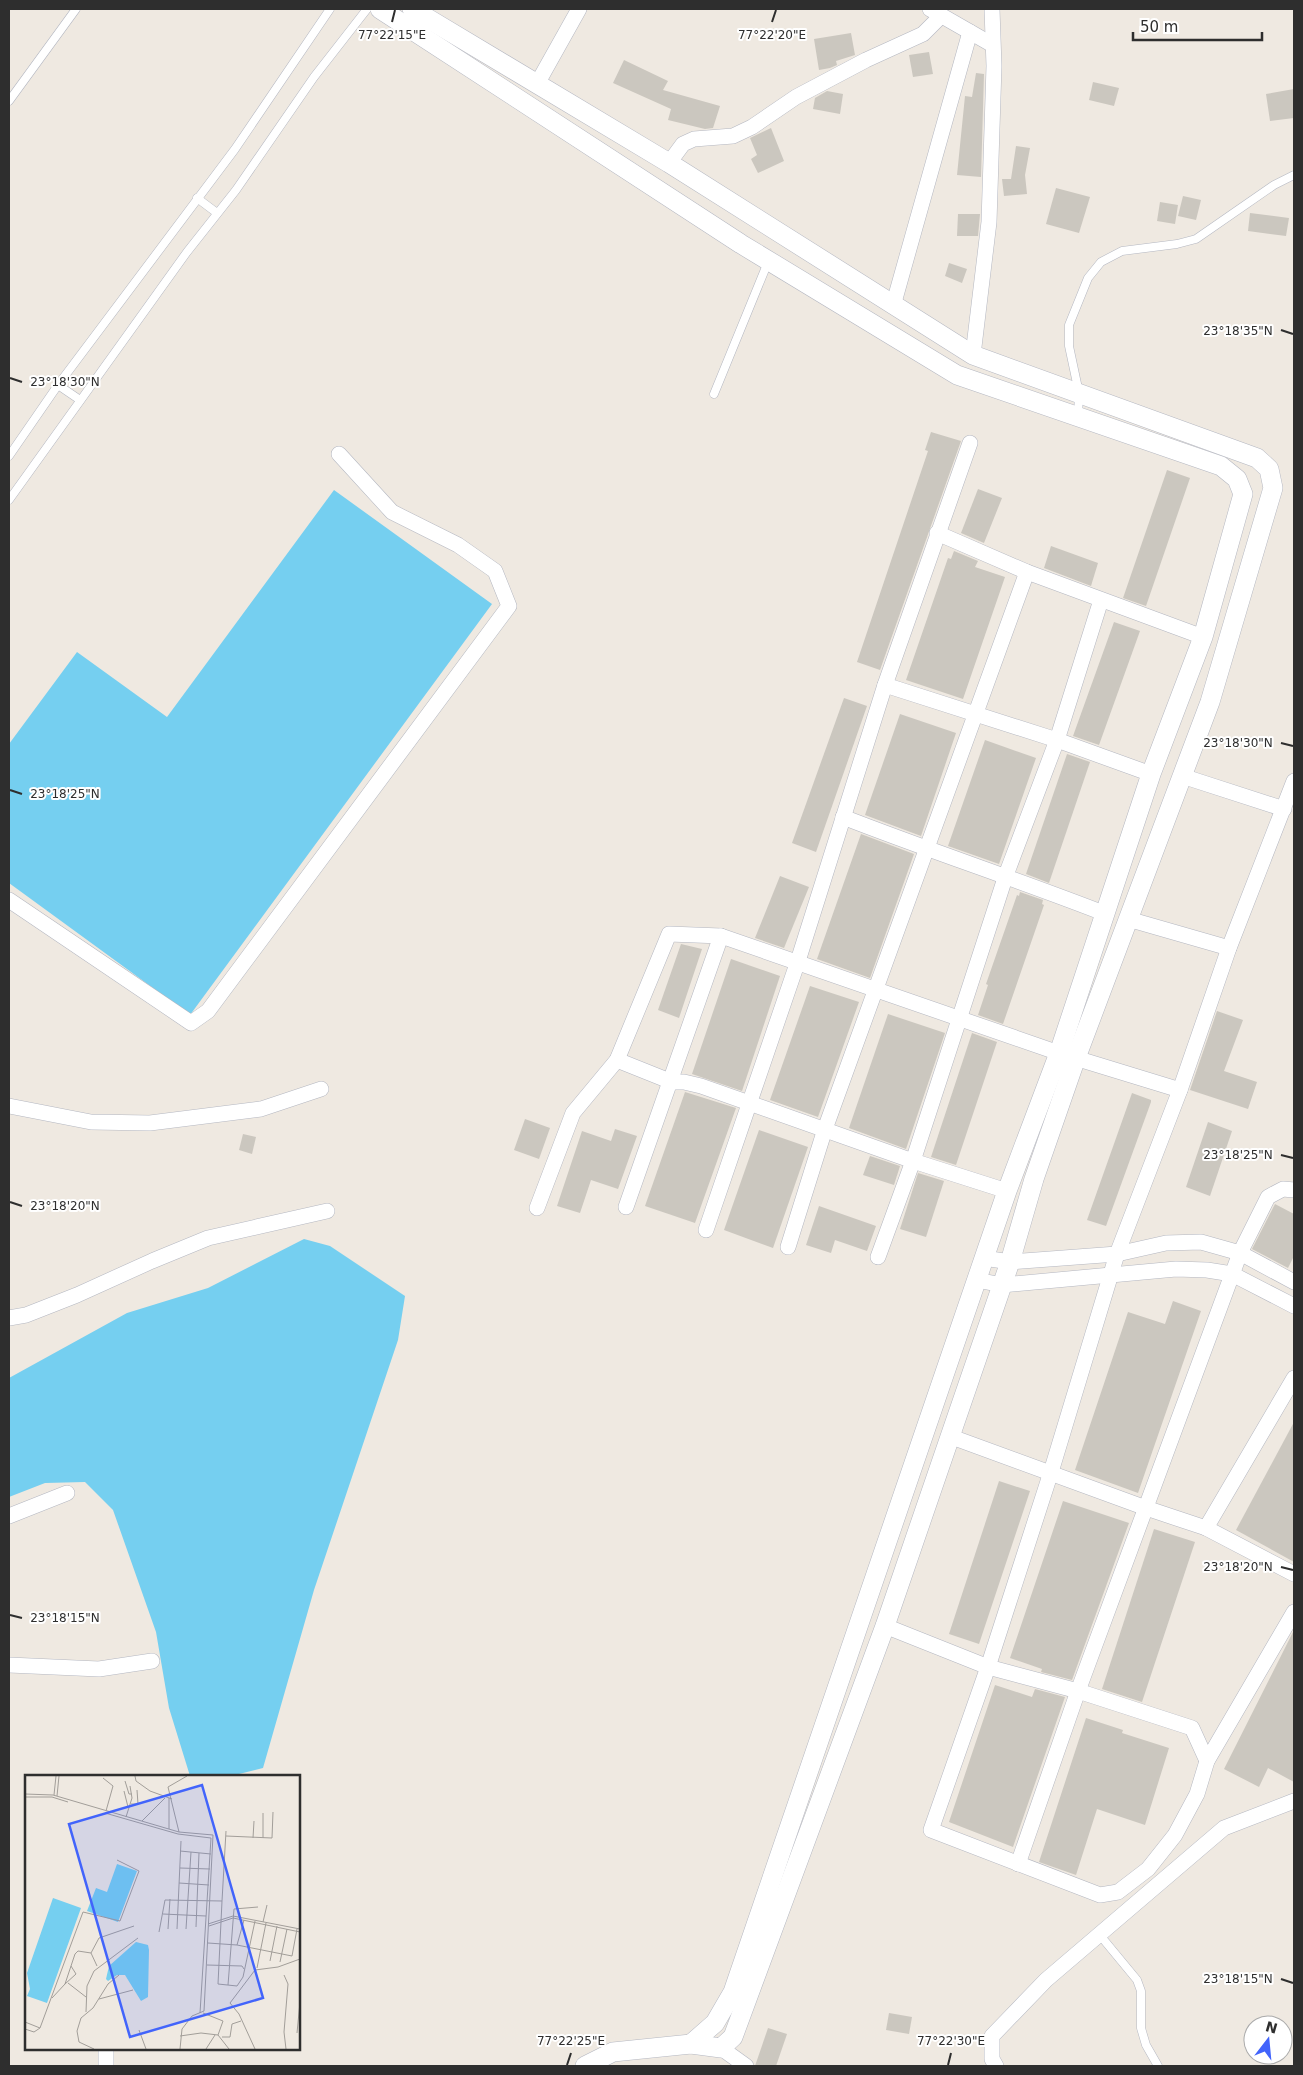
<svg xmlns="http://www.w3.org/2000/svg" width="1303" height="2075" viewBox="0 0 1303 2075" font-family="'DejaVu Sans',sans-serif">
	<rect width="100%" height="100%" fill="#efe9e1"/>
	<g fill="#75cff0">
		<polygon points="334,490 492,604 190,1015 9,883 9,744 77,652 167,717"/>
		<polygon points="304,1239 330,1246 405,1296 398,1340 314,1590 263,1768 231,1776 190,1776 169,1708 156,1632 113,1510 85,1482 45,1483 9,1497 9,1378 127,1313 208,1288"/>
	</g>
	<g fill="#cbc7bf">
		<polygon points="851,33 855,55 836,61 837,65 830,68 819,70 814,39"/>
		<polygon points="929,52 933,74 913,77 909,55"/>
		<polygon points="624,60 668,81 663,90 720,106 713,128 705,129 668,120 671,109 613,83"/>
		<polygon points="976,73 984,74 981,177 957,175 965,96 972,97"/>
		<polygon points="1093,82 1119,88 1114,106 1089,100"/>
		<polygon points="1294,89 1294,118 1270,121 1266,94"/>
		<polygon points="827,91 843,94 840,114 813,109 815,98"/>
		<polygon points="771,128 784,161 758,173 751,159 757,155 750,138"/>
		<polygon points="1016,146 1030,148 1025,175 1027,194 1004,196 1002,179 1011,179"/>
		<polygon points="1056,188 1090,197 1079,233 1046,224"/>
		<polygon points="1183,196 1201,200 1196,220 1178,216"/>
		<polygon points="1160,202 1178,205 1175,224 1157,221"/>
		<polygon points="1250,213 1289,218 1286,236 1248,231"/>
		<polygon points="958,214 980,214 978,236 957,236"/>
		<polygon points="949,263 967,269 962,283 945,276"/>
		<polygon points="931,432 961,441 880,670 857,662 928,451 925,450"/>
		<polygon points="1167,470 1190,478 1146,606 1123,598"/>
		<polygon points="978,489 1002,498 984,543 961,533"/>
		<polygon points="1051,546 1098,563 1091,586 1044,568"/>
		<polygon points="954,551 978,561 975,567 1005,577 963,699 906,680 948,558 951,559"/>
		<polygon points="1114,622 1140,631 1099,745 1073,736"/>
		<polygon points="844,698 867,706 816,852 792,843"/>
		<polygon points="900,714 956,733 921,836 865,815"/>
		<polygon points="985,740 1036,758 999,864 948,846"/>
		<polygon points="1067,754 1090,762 1049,883 1026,874"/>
		<polygon points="861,834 914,854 870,978 817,959"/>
		<polygon points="780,876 809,887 784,948 755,938"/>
		<polygon points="1020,892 1043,900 1042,904 1044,905 1003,1024 978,1015 988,985 986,984 1017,895 1019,896"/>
		<polygon points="681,944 702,949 679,1018 658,1010"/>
		<polygon points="731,959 780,976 742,1091 692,1074"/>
		<polygon points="810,986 859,1002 818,1117 770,1100"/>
		<polygon points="1217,1011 1243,1020 1224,1071 1257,1082 1248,1109 1190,1090"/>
		<polygon points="888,1014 945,1033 906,1149 849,1128"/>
		<polygon points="972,1033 997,1042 956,1165 931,1157"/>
		<polygon points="685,1092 736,1108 695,1223 645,1206"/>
		<polygon points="1132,1093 1151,1100 1151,1102 1106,1226 1087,1220"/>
		<polygon points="525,1119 550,1128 539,1159 514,1150"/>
		<polygon points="1208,1122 1232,1131 1210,1196 1186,1187"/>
		<polygon points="615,1129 637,1136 618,1189 591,1180 580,1213 557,1206 582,1131 611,1141"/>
		<polygon points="759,1130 808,1147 773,1248 724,1230"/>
		<polygon points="243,1134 256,1137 252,1154 239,1150"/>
		<polygon points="870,1156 900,1166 894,1185 863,1175"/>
		<polygon points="918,1173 944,1181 926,1237 900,1229"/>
		<polygon points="1275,1204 1294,1214 1294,1256 1288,1268 1252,1249"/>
		<polygon points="819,1206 876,1226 867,1251 835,1240 831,1253 806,1245"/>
		<polygon points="1173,1301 1201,1311 1138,1493 1075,1470 1128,1312 1165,1324"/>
		<polygon points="1294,1422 1294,1562 1236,1530"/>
		<polygon points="999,1481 1030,1491 979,1644 949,1634"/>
		<polygon points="1063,1501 1129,1523 1072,1680 1041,1672 1042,1669 1010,1658"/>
		<polygon points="1154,1529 1195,1542 1142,1702 1102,1689"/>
		<polygon points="1294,1630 1294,1782 1268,1768 1259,1787 1224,1769"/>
		<polygon points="995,1685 1032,1697 1035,1689 1065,1697 1013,1847 949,1822"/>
		<polygon points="1086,1718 1123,1730 1122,1733 1169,1748 1145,1825 1097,1809 1076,1875 1039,1862"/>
		<polygon points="889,2013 912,2017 909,2034 886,2030"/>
		<polygon points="768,2028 787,2034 776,2066 755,2066"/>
	</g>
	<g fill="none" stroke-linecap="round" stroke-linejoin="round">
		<g stroke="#b4b7c1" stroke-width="9">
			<g id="service">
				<polyline points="9,101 76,9"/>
				<polyline points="197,198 217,213"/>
				<polyline points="58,385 80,400"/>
				<polyline points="714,394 768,262"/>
				<polyline points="1078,417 1079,393 1069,346 1069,325 1088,278 1101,262 1122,251 1177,244 1196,239 1274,185 1294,175"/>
				<polyline points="9,456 58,385 235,149 330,9"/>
				<polyline points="9,500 187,252 236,190 314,77 367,9"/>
				<polyline points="1099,1934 1137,1980 1141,1991 1141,2028 1146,2045 1158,2066"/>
			</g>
		</g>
		<g stroke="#b4b7c1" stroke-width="16">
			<g id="minor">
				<polyline points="930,9 991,44"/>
				<polyline points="537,84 579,9"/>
				<polyline points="669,163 683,144 694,139 733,136 752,127 796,97 866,60 923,34 941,16"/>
				<polyline points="893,306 970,32"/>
				<polyline points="973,355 989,222 994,66 992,9"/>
				<polyline points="937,533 1027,572 1203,637"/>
				<polyline points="885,685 1057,740 1151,774"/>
				<polyline points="1182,776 1284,809"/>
				<path d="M843 817C930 851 1019 880 1106 914"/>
				<polyline points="9,900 191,1023 208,1011 509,606 495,571 458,545 392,512 339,454"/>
				<polyline points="1128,919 1229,948"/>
				<polyline points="617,1060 672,1082 684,1082 701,1086 913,1161 1007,1191"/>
				<polyline points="1180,1090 1229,948 1294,781"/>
				<polyline points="9,1106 91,1122 150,1123 261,1109 321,1089"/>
				<polyline points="626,1207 721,936"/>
				<polyline points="537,1208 573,1113 617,1060 669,934 721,936 1059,1053 1180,1090 1117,1254 1051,1472 988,1667 931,1830 1100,1895 1118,1892 1148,1869 1175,1835 1197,1794 1207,1761 1294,1612"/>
				<polyline points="706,1230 798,961 885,685 970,443"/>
				<polyline points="788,1247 825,1129 1027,572"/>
				<polyline points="878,1257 913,1161 1006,875 1057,740 1101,600"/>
				<polyline points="984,1258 1010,1262 1117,1254 1166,1243 1201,1242 1240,1253 1294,1282"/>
				<polyline points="977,1280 1002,1285 1176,1269 1207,1270 1232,1274 1294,1306"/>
				<polyline points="9,1318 26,1315 77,1295 152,1261 208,1238 327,1211"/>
				<polyline points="949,1436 1146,1508 1206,1528 1294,1574"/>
				<polyline points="9,1516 67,1493"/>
				<polyline points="1206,1528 1294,1378"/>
				<polyline points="885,1626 988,1667 1078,1691 1192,1728 1207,1761"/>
				<polyline points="9,1665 99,1669 152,1661"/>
				<polyline points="1018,1864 1078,1691 1240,1253 1268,1197 1283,1189 1294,1190"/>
				<polyline points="721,2048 746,2066"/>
				<polyline points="106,2049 106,2066"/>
				<polyline points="996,2066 992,2059 992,2036 1046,1980 1224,1828 1294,1801"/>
			</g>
		</g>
		<g stroke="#b4b7c1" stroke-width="20">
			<g id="tertiary">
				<polyline points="380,9 741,244 957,375 1221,466 1237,479 1243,494 1203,637 1151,774 1059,1053 1007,1191 733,1992 715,2023 691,2044"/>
				<polyline points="412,9 669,163 973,355 1257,458 1269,469 1273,488 1210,702 1076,1058 1034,1179 1010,1262 885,1626 733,2037 721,2048 691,2044 613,2052 585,2066"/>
			</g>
		</g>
		<use href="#service" stroke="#fff" stroke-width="8"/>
		<use href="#minor" stroke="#fff" stroke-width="15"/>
		<use href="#tertiary" stroke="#fff" stroke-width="19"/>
	</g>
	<path fill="none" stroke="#2e2e2e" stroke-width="2" d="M392 22 395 10M772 22 776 10M1281 330 1293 334M10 378 22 382M1281 743 1293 746M10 790 22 794M1281 1155 1293 1158M10 1202 22 1206M1281 1567 1293 1570M10 1615 22 1618M1281 1979 1293 1983M567 2065 571 2053M948 2065 951 2053"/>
	<g transform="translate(25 1775)">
		<rect width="275" height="275" fill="#efe9e1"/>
		<path d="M92 89 112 96 93 147 62 136 71 113 82 117ZM28 123 56 133 22 228 2 221 5 214 2 198ZM111 167 123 170 124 175 123 222 116 226 100 200H92L83 206 81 204 84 191Z" fill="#75cff0"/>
		<path fill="none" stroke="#a29e99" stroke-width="1" d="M110 1 111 6 125 16 147 24M78 3 88 11 81 36M100 6 104 19H107M99 16 103 32M0 19 28 20 154 57 188 60 179 236 167 241 157 254 155 274M29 20 31 1M32 21 34 1M0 22H27L43 27M144 23V54M106 29H113L112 15M80 38 153 59 186 63 175 238M101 42 107 23 105 11M117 46 140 23M154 57 143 12 162 1M201 61 247 63 248 37M228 63 229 46M238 63V38M155 76 186 79M155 93 185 94M154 108 184 110M197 126 201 56M138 139 181 141M238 147 242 130M183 149 208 141 275 154M184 151 208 143 275 157M171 152 174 78M143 154 145 124M152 154 156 66M161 154 166 77M134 157 140 125 197 126 193 209 212 211 218 202 230 146M183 168 212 170 267 181 272 154M212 170 219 145M245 186 252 151M255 187 262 154M182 190 217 191 219 194M72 191 66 178 74 163 109 151M232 193 241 148M259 200 263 209 259 257 261 274M43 208 61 222M40 209 51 199 46 191M203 210 209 134 233 132M27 223 40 209 50 179 53 176 66 178M74 224 108 215M61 237 62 211 69 196 113 163M178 238 198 246 193 260M0 247 15 253 58 137 95 146 114 96 92 85M0 254 9 257 15 253M114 255 121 274M272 258 275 227M155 261 176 258 193 260 204 274M197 262H205L207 249 216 246M69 274 54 267 52 256 56 243 68 233 83 209 94 200M181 274 190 260M230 274 214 239 205 228 230 195 253 192 275 184"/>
		<path fill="#4264fb" fill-opacity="0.15" stroke="#4264fb" stroke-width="2.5" d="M177 10 238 223 105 262 44 49Z"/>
		<rect width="275" height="275" fill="none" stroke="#2e2e2e" stroke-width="2.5"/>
	</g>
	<g font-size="12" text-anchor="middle" fill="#2e2e2e" stroke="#fff" stroke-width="4" stroke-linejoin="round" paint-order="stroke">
		<text x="392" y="39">77°22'15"E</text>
		<text x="772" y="39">77°22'20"E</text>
		<text x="1238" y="335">23°18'35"N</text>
		<text x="65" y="386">23°18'30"N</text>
		<text x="1238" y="747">23°18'30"N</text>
		<text x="65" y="798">23°18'25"N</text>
		<text x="1238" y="1159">23°18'25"N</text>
		<text x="65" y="1210">23°18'20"N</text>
		<text x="1238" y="1571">23°18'20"N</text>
		<text x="65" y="1622">23°18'15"N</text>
		<text x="1238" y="1983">23°18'15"N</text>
		<text x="571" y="2045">77°22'25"E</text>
		<text x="951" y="2045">77°22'30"E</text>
	</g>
	<rect width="1303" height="2075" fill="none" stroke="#2e2e2e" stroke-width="20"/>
	<g transform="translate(1268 2040) rotate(16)"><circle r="24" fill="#ffffff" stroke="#ababab"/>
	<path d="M0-4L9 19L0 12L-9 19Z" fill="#4264fb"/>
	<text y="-8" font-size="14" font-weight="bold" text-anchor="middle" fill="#2e2e2e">N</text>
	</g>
	<path d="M1133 32v8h129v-8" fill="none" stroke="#2e2e2e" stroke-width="2.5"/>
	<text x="1140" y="32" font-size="15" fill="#2e2e2e" stroke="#ffffff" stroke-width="4" paint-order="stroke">50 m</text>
</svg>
